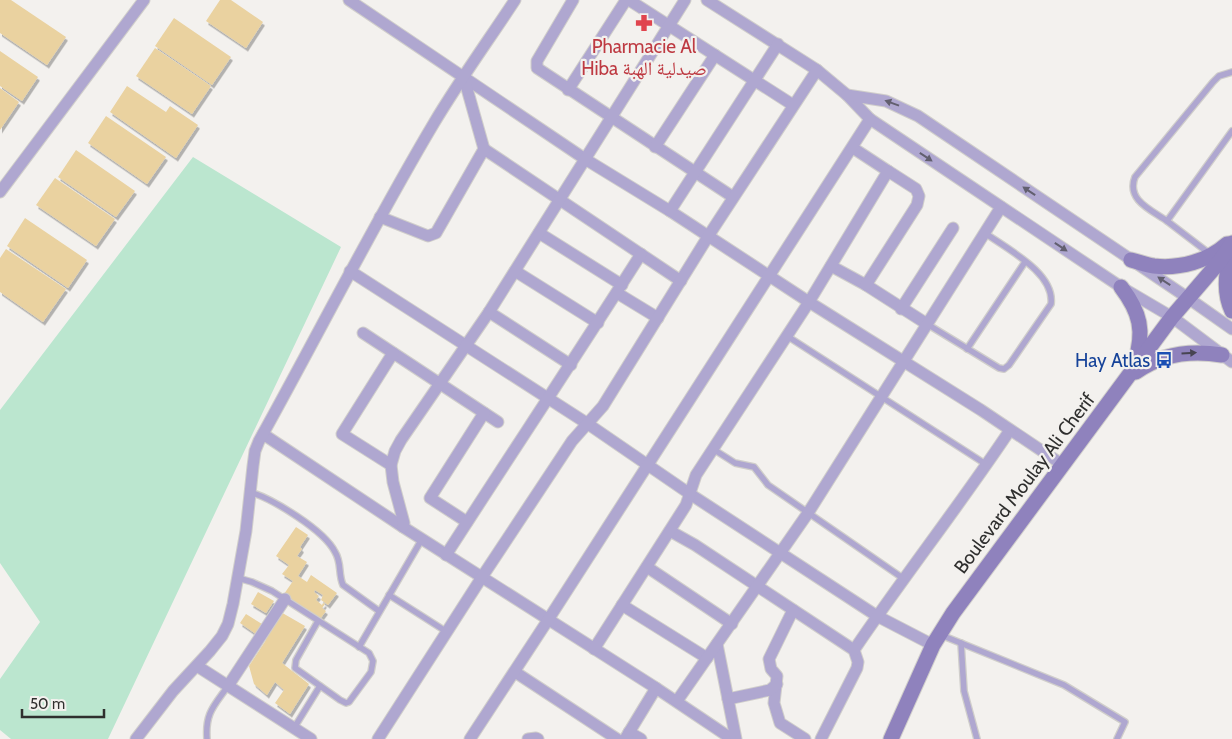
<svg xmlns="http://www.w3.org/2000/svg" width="1232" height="739" viewBox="0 0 1232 739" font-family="Cabin,'Noto Naskh Arabic',sans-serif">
	<defs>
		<filter id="shadow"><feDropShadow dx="2" dy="3.5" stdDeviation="0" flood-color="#0004"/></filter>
	</defs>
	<rect width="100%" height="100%" fill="#f3f1ee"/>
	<polygon fill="#bbe6cf" points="193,157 341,247 108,739 11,739 0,730 0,679 40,622 0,563 0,410"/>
	<g fill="#ead2a0" filter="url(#shadow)">
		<polygon points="0,0 11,0 66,37 47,65 0,33"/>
		<polygon points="220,0 231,0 263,22 246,48 206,21"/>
		<polygon points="174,18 231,57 212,85 155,46"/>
		<polygon points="155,48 211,86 192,114 136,76"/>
		<polygon points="0,51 38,77 22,101 0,86"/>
		<polygon points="127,86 166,112 170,106 198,125 176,158 110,112"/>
		<polygon points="0,88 19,102 0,130"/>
		<polygon points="106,116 166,157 147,184 88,143"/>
		<polygon points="76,150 135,191 116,217 58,177"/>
		<polygon points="55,178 115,219 96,246 36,205"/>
		<polygon points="25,218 87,260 68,288 7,246"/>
		<polygon points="6,249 66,289 43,322 0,292 0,258"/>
		<polygon points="296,527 308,535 300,547 302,549 297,556 307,562 298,576 307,582 311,575 337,593 328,605 321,600 323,595 315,590 314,592 319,596 316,600 322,605 323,603 325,604 322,608 326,611 320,619 284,594 293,581 282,574 289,565 276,556"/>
		<polygon points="258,592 274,601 266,613 251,604"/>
		<polygon points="279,611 305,626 282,663 309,684 290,714 275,703 284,690 275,682 267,695 254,684 249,666 266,640 263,638"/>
		<polygon points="246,614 262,624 256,634 240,623"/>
	</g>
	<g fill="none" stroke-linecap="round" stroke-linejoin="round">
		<g stroke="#d0cecb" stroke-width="8">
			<g id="lane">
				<path d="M1167 221C1151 210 1126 200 1135 177L1213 82 1219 76 1232 72"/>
				<polyline points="1210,254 1167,221 1232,131"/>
				<path d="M927 324 999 368 1004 369 1009 365 1051 304C1055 273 1007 249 985 233"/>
				<polyline points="787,336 987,465"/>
				<polyline points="967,349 1025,262"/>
				<polyline points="713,449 735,463 754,467 768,485 904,579"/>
				<path d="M250 492C273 499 324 530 335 552 342 563 338 574 343 585L379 611"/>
				<polyline points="238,578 252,582 272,591 369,653 373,661 371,672 349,702 346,703 340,700 295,668 296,660 318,621"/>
				<polyline points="389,595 447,632"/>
				<polyline points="941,635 1064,685 1125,722 1117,739"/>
				<polyline points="961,643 964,691 977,739"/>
				<polyline points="359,647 422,539"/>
				<polyline points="294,728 320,686"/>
				<path d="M207 739C205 713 214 706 228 686"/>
			</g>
		</g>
		<g stroke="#d0cecb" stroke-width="13">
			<g id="street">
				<polyline points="349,0 585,159 670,211 809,302 981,410 1063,465"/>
				<polyline points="573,0 537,61 537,68 733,197"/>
				<polyline points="629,0 793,105"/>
				<polyline points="707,0 817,70 847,95 870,119 1121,287 1172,317 1232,362"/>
				<polyline points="568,90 626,0"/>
				<polyline points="847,95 886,101 918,116 1188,298 1232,329"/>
				<polyline points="655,147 715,55"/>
				<polyline points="484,149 681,281"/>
				<polyline points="0,192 144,0"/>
				<polyline points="670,211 778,44"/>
				<polyline points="380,217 428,236 436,233 484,149 464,78"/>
				<polyline points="539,233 622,285"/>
				<polyline points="831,266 866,285 927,324"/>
				<polyline points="350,271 588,424 690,494 877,616 933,645"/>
				<polyline points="515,271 598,323"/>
				<polyline points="866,285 917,205 919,196 916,189 888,171"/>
				<polyline points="617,293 658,318"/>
				<polyline points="901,309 953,228"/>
				<polyline points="489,312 571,365"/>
				<polyline points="363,333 498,422"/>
				<polyline points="263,434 403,527 656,688 732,739"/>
				<polyline points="391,465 342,434 393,353"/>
				<polyline points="467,522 430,498 484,413"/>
				<polyline points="403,527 404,523 393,482 391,465 395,451 401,440 489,312 685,0"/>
				<polyline points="670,531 695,545 854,650 858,662 857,668 821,739"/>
				<path d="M446 555C511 454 577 355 641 254"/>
				<polyline points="647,567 732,624"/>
				<polyline points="622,605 707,658"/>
				<polyline points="793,610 769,659 771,669 777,676 774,703 780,723 805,739"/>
				<polyline points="717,644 736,739"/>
				<polyline points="594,649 686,505 696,475 809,302 888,171 853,148"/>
				<path d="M854 650C904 576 960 505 1010 430"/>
				<polyline points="197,666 311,739"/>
				<polyline points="515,672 617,739"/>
				<polyline points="228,686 285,599"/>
				<polyline points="728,699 770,690 777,684"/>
				<polyline points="677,701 808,513 1001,207"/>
				<polyline points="629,732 641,739"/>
				<path d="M136 739 173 691 210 651 222 636 228 624 233 604 246 531 253 466 255 451 259 441C318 335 372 227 434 123 459 81 488 41 515 0"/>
				<polyline points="378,739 482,577 572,441 603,406 709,235 817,70"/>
				<polyline points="470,739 548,620 870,119"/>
				<polyline points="528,739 536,738 538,739"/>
				<polyline points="625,739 656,688"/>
			</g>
		</g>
		<g stroke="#d0cecb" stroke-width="17">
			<g id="secondary">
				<path d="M1232 251C1226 270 1223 292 1232 311"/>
				<path d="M1131 260C1139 262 1147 265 1154 266 1180 269 1208 261 1227 244"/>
				<path d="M1121 287C1140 312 1145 331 1135 362"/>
				<path d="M1136 372C1162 353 1191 350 1222 355"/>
				<polyline points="891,739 933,645 953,613 1172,317 1220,261 1232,243"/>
			</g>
		</g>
		<use href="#lane" stroke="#afa7d0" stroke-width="5.5"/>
		<use href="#street" stroke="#afa7d0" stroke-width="11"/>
		<use href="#secondary" stroke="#8f82bd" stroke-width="15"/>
	</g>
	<defs><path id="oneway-solid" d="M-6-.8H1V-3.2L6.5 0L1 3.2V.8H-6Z" transform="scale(1.25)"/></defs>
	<g fill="#625f6f">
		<use href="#oneway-solid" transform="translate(892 103) rotate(-160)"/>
		<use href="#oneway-solid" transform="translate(926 157) rotate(34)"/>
		<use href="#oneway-solid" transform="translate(1029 191) rotate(-146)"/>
		<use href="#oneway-solid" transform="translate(1061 247) rotate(34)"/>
		<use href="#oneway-solid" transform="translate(1164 281) rotate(-147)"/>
	</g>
	<use fill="#474452" href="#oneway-solid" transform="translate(1189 353) rotate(-4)"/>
	<defs>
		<g id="pharmacy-bare" transform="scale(1.35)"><path d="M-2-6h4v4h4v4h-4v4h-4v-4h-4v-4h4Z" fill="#e0444e" stroke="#f3f1ee" stroke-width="2.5" paint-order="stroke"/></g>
		<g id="bus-bare" transform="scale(1.35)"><path d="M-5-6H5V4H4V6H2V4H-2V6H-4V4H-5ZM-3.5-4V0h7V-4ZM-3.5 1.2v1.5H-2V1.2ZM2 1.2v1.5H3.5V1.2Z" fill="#1a4fb4" stroke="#f3f1ee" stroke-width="2.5" paint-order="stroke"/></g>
	</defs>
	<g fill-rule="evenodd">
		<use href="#pharmacy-bare" x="644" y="23"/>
		<use href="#bus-bare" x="1164" y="360"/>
	</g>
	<g text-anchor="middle" stroke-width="4.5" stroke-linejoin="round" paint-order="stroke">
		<g font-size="19" fill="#be3a42" stroke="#f3f1ee">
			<text x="644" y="53">Pharmacie Al<tspan x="644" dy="22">Hiba صيدلية الهبة</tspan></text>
		</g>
		<g font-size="19" fill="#164399" stroke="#f3f1ee" text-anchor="end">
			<text x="1150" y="367">Hay Atlas</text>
		</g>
		<g font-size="19" fill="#2f2f2e" stroke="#f3f1ee">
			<text transform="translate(1024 483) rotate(-53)" y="7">Boulevard Moulay Ali Cherif</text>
		</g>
	</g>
	<path d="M22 709v8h82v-8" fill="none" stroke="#2f2f2e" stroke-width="2.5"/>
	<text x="30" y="709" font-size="15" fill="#2f2f2e" stroke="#f3f1ee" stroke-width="4" paint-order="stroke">50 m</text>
</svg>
